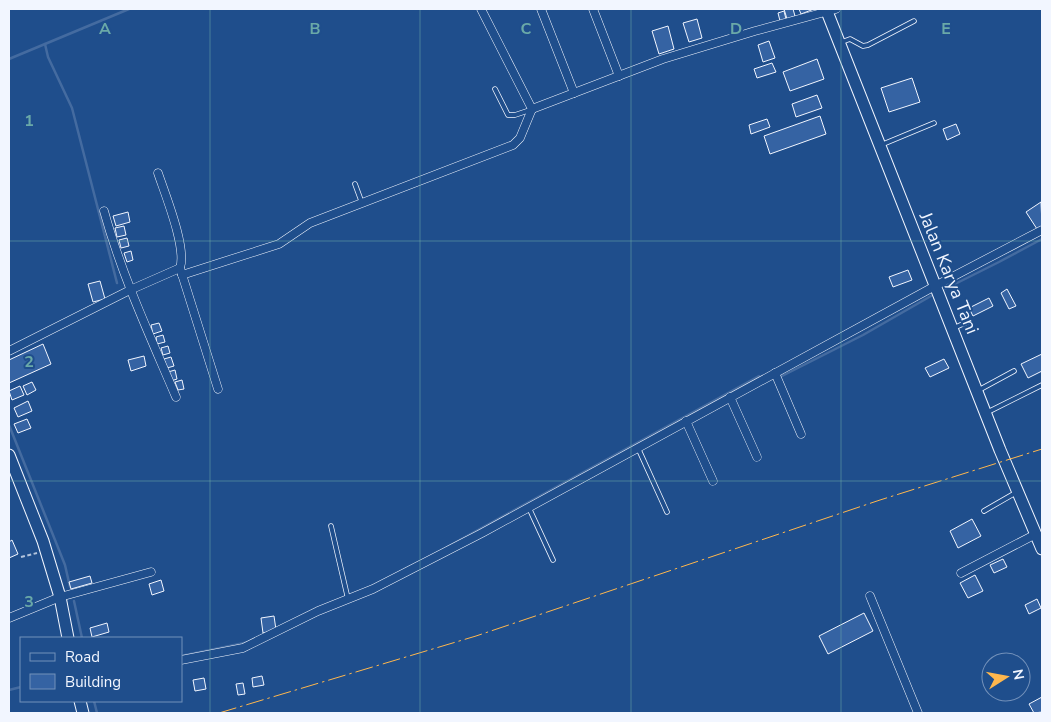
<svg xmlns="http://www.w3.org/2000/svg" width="1051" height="722" viewBox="0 0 1051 722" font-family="'Nunito Sans',sans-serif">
	<rect width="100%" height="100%" fill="#1f4e8c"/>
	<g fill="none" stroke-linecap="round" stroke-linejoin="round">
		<g stroke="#446ba0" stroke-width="2.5">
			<polyline points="45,44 48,57 72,108 117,283"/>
			<polyline points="9,59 129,9"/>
			<polyline points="945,289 999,262 1042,239"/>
			<polyline points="778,378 863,335 931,296"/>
			<polyline points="9,425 65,565 70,587"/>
			<polyline points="447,547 759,376"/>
			<polyline points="74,601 82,638"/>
			<polyline points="181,656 249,642"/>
			<polyline points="9,690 21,687"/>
			<polyline points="94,701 97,713"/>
		</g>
	</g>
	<g fill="#3563a3" stroke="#f2f6ff">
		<polygon points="784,9 793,9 795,16 787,19"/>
		<polygon points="799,9 814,9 801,14"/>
		<polygon points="784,11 786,19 780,21 778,13"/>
		<polygon points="697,19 702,38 689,42 683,23"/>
		<polygon points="668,26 674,49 659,54 652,31"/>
		<polygon points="769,41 775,58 763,62 758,45"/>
		<polygon points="817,59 824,79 790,91 783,72"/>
		<polygon points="772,63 776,72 757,78 754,69"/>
		<polygon points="912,78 920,102 889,112 881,88"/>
		<polygon points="817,95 822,108 796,117 792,104"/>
		<polygon points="820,116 826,134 770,154 764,136"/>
		<polygon points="767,119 770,127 751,134 749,125"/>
		<polygon points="956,124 960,134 947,140 943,129"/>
		<polygon points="1041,202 1042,226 1037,229 1026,212"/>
		<polygon points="128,212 130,222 116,226 113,216"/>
		<polygon points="124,226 126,235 117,237 115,228"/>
		<polygon points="127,238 129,246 121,248 119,240"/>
		<polygon points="131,251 133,260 127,262 124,253"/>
		<polygon points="908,270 912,280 893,287 889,277"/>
		<polygon points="100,281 105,299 93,302 88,284"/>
		<polygon points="1007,289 1016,306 1009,309 1001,293"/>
		<polygon points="989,298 993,306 973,316 969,308"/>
		<polygon points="159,323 162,331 153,334 151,325"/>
		<polygon points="163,335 165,342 157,344 156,337"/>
		<polygon points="43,344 51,364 9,383 9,360"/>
		<polygon points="168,346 170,353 163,355 161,348"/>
		<polygon points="1042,354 1042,371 1028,378 1021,364"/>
		<polygon points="144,356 146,366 131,371 128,360"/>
		<polygon points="171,357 174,366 167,368 164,359"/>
		<polygon points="944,359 949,368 930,377 925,368"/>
		<polygon points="175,370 177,379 171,381 168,372"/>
		<polygon points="182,380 184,389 178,390 175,382"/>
		<polygon points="32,382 36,390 27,395 23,386"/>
		<polygon points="20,386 24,395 12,400 9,391"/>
		<polygon points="28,401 32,411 18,417 14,408"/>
		<polygon points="27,419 31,428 18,433 14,424"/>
		<polygon points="972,519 981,536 958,548 950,531"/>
		<polygon points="12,540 18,554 9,558 9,542"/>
		<polygon points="1003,559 1007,567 994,573 990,565"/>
		<polygon points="975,575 983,591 968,598 960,583"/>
		<polygon points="90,576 92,583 71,589 69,582"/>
		<polygon points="161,580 164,591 152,595 149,584"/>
		<polygon points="1037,599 1041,608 1029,614 1025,605"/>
		<polygon points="864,613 873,631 828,654 819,636"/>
		<polygon points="274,616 276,630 263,633 261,618"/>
		<polygon points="107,623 109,632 92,637 90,628"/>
		<polygon points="262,676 264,685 253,687 252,678"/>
		<polygon points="204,678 206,689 195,691 193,680"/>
		<polygon points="243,683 245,694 238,695 236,684"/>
		<polygon points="1042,697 1042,712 1034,713 1029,704"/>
	</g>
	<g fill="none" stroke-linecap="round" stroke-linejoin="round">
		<g stroke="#f2f6ff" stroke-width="5.5">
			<g id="lane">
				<polyline points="842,42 850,39 863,46 868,45 914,21"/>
				<polyline points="495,89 508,115 515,115 530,110"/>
				<polyline points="881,145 934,123"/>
				<polyline points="355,184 362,203"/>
				<polyline points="954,328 967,322"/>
				<polyline points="979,390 1014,371"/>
				<polyline points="988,412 1042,385"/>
				<polyline points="638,448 667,512"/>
				<polyline points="529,508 553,560"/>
				<polyline points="984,511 1017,492"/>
				<polyline points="331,526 348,599"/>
			</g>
		</g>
		<g stroke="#f2f6ff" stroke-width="9">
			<g id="street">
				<polyline points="541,9 574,93"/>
				<polyline points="593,9 619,76"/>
				<polyline points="532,109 663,59 755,31 836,9"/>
				<path d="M158 173C165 194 187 248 180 268L218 389"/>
				<path d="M104 211C122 276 150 336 176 397"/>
				<polyline points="182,275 279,244 310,223 513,145 520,138 532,109 481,9"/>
				<polyline points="9,351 130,290 180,268"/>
				<polyline points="775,373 801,434"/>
				<polyline points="730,397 757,457"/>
				<polyline points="686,421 713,481"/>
				<polyline points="961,573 1036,534"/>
				<polyline points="870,596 918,713"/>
				<polyline points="9,618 60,597 151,572"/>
				<polyline points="181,660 243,648 318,611 373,589 482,533 935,286 1042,230"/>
			</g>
		</g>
		<g stroke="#f2f6ff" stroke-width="13">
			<g id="secondary">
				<polyline points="826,9 1000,450 1042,549"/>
				<polyline points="9,455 43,541 60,597 68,638"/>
				<polyline points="80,701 83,713"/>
			</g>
		</g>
		<polyline stroke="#b3c4dc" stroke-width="2" stroke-dasharray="4 2.5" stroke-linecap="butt" points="21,557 37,553"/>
		<use href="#lane" stroke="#1f4e8c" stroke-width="4"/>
		<use href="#street" stroke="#1f4e8c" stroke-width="8"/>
		<use href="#secondary" stroke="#1f4e8c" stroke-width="11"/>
		<polyline stroke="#ffb74d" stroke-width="1" stroke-dasharray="18 4 2.5 4" stroke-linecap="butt" points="219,713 476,636 880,500 1042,449"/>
	</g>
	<path fill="none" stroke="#6aa9a8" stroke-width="1" stroke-opacity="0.55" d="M210 9V713M420 9V713M631 9V713M841 9V713M9 241H1042M9 481H1042"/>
	<g text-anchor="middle" stroke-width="4" stroke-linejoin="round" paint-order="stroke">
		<g font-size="18" fill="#f2f6ff" stroke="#1f4e8c">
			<text transform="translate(949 273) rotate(68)" y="6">Jalan Karya Tani</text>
		</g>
	</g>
	<g font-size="16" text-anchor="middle" font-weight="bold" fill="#6aa9a8" stroke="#1f4e8c" stroke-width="4" stroke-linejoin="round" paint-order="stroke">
		<text x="105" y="34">A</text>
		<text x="315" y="34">B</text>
		<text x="526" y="34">C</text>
		<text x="736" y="34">D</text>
		<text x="946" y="34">E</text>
		<text x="29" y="126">1</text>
		<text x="29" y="367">2</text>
		<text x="29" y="607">3</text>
	</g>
	<rect width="1051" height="722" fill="none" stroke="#f2f6ff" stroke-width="20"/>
	<rect x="20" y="637" width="162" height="65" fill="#1f4e8c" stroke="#7391ba"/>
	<rect x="30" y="653" width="25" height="8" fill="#1f4e8c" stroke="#7391ba"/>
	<text x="65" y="662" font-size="15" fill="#f2f6ff">Road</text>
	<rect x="30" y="674" width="25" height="15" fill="#3563a3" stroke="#7391ba"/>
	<text x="65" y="687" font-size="15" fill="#f2f6ff">Building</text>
	<g transform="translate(1006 677) rotate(79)"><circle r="24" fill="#1f4e8c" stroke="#7391ba"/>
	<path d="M0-4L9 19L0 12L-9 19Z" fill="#ffb74d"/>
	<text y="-8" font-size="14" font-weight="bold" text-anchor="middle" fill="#f2f6ff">N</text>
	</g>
</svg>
